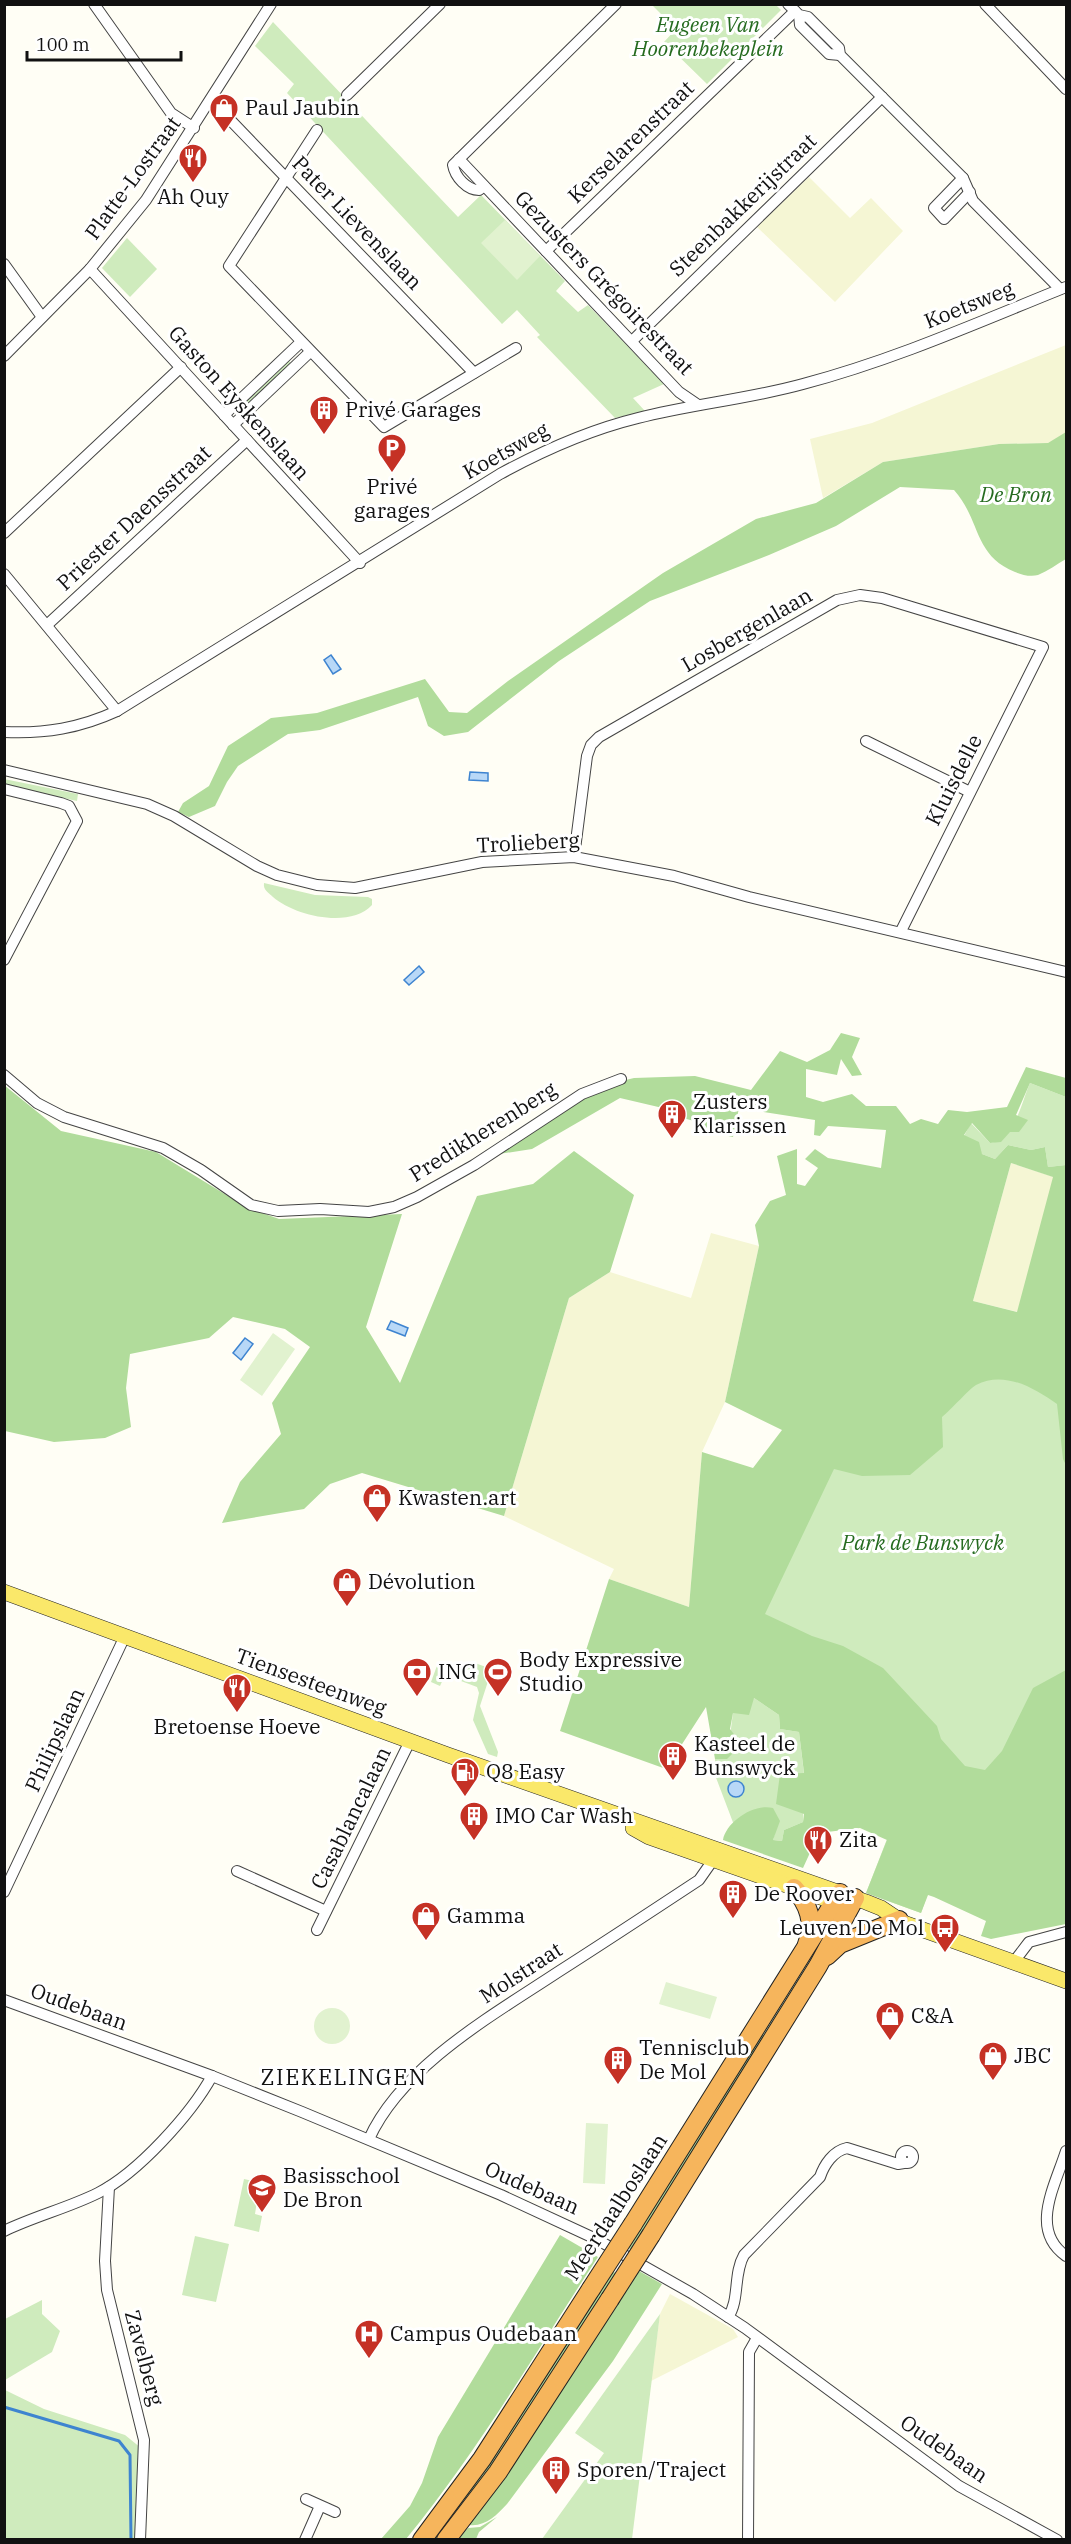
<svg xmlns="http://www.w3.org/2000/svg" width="1071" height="2544" viewBox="0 0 1071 2544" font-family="'IBM Plex Serif',serif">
	<rect width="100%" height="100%" fill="#fffef5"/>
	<g fill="#f5f6d4">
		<polygon points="809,177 850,218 871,198 903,231 835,302 757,227"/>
		<polygon points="1066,345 1066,432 1058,439 1048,443 999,444 883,462 823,498 810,439 872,423"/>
		<polygon points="1011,1163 1054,1177 1018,1312 973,1301"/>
		<polygon points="711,1233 759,1246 725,1402 702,1452 689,1607 609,1579 614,1569 504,1516 569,1298 610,1272 691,1298"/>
		<polygon points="670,2294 733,2329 738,2337 651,2381 660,2314"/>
	</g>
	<g fill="#cfebbd">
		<polygon points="775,4 781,10 707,84 664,42 676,29 652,5"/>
		<polygon points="273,22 458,217 481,195 565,281 556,291 578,312 588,305 664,384 633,398 645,411 615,418 537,337 540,335 517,310 502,324 287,93 294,84 255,46"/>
		<polygon points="127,238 157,269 130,297 102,268"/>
		<polygon points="285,357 295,367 252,407 243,397"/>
		<polygon points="4,779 78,794 77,801 5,785"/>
		<path d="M264 883 315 895 368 897 372 899V905C350 929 295 916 273 897 268 892 263 890 264 883Z"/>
		<path d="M1030 1083 1066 1097V1165L1048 1167 1045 1147 1031 1150 1008 1145 995 1159 982 1154 964 1136 971 1123 990 1143C1015 1140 1021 1103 1030 1083Z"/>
		<polygon points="1066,1331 1066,1914 1014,1907 932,1882 921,1913 866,1893 887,1839 751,1624 790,1480"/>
		<polygon points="469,1661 492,1669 480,1706 498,1752 497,1757 488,1754 473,1720 479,1693 477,1687 445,1675 440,1686 431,1682 438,1663 480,1677 465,1671"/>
		<polygon points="754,1698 779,1715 780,1729 799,1732 804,1774 803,1822 784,1830 782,1841 773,1840 775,1833 741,1817 734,1825 715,1775 715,1759 727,1759 733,1713"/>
		<polygon points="829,1921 837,1924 768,2037 760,2032"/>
		<polygon points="244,2179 270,2185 266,2202 257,2201 255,2214 262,2216 259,2232 234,2226"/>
		<polygon points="195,2236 229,2244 216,2302 182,2295"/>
		<polygon points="42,2300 42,2314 60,2331 52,2352 5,2380 5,2319"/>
		<polygon points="660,2314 632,2539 542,2539 604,2453 575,2433"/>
		<polygon points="5,2390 44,2409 125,2435 141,2448 136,2503 138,2539 5,2540"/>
	</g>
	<g fill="#b1dc9b" fill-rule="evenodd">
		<path d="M1066 432V559C1057 564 1048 571 1038 575 1031 577 1022 575 1015 572 973 555 981 520 954 490L900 487 836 526 769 555 650 601 559 661 468 732 444 736 428 726 418 697 320 730 288 734 238 766 227 782 215 806 189 817 178 812 183 803 209 786 228 746 271 718 317 713 425 679 449 712 467 713 508 681 663 573 756 519 816 503 883 462 999 444 1048 443Z"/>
		<path d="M841 1033 860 1038 852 1057 862 1075 852 1076 841 1059 837 1075 806 1069V1097L823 1102 852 1094 866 1106H896L910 1124 921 1119 938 1124 948 1110 967 1112 1007 1107 1026 1067 1066 1078V1097L1030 1083 1016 1115 1028 1120 1019 1132H1010L1001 1142 990 1143 972 1123 964 1135 979 1142 982 1154 995 1159 1008 1145 1031 1150 1045 1147 1048 1167 1066 1165V1465L1063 1459 1057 1404C1034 1388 1004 1370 976 1385 969 1389 951 1410 942 1417L943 1447 910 1475 862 1476 834 1469 765 1614 812 1636 843 1646 883 1668 937 1726 941 1739 965 1766 985 1770 1002 1751 1033 1688 1066 1670V1924L991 1939 981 1936 986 1921 934 1897 928 1895 921 1913 866 1893 887 1840 860 1828 819 1833 803 1868 723 1840C726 1822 754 1803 773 1808L780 1821 773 1840 782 1841 784 1830 803 1822 804 1814 776 1804 780 1774 804 1773 799 1732 780 1729 779 1715 754 1698 749 1715 733 1713 730 1729 736 1737 733 1753 727 1759H715L706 1707 666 1769 560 1731 609 1579 689 1607 702 1452 753 1468 782 1430 725 1402 759 1246 755 1225 770 1201 786 1195 777 1156 797 1149V1184L805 1186 818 1168 805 1159 815 1149 828 1158 881 1168 886 1130 828 1126 820 1136 814 1135 815 1120 739 1108 733 1137 699 1130 701 1123 683 1118 684 1113 620 1098 532 1149 499 1154 605 1085 634 1078 695 1076 751 1090 780 1051 807 1062 830 1050ZM1011 1163 1053 1177 1017 1312 973 1301Z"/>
		<polygon points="4,1085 61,1131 156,1152 246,1207 279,1219 402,1214 366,1327 400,1383 477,1196 533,1184 574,1151 634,1195 610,1272 569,1298 504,1516 362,1473 330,1484 304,1509 222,1523 240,1482 281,1434 272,1403 310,1347 285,1329 233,1317 209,1338 130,1354 126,1388 131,1427 105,1438 54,1442 5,1431"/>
		<polygon points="760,2032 768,2037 632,2250 623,2245"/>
		<path d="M560 2235 598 2257C535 2353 478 2451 406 2539H381L410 2506 422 2483 438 2437Z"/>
		<polygon points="609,2269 617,2274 513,2436 437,2539 427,2540"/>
		<path d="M639 2271 662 2284 613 2361 507 2504C497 2515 485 2527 469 2525L507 2475Z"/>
		<polygon points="497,2517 479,2532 476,2539 458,2539 468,2528 480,2527"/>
	</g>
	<g fill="#e1f2cf">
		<polygon points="505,220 540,256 517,280 481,243"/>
		<polygon points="273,1333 295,1349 262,1396 240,1380"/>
		<polygon points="666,1982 717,1997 710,2019 659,2004"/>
		<circle cx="332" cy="2026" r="18"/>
		<polygon points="586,2123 608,2124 605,2184 583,2183"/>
	</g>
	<g fill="#b8d8f7" stroke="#3e84d0" stroke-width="1.5">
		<polygon points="331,655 341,669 333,674 324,660"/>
		<polygon points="470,772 488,773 488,781 469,780"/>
		<polygon points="419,966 424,972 409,985 404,980"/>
		<polygon points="391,1321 408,1328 405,1336 387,1329"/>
		<polygon points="245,1338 253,1344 241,1360 233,1353"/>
		<circle cx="736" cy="1789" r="8"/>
	</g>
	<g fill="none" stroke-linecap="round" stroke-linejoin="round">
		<polyline stroke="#3e84d0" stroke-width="3" points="4,2407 119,2441 130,2455 131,2540"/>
		<g stroke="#444" stroke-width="12">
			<g id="street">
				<polyline points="94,4 171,113 194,128"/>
				<polyline points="788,4 799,15 808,17 839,48 840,55 963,178 973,201 1060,289"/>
				<polyline points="985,4 1066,89"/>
				<polyline points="799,15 800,25 829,54 840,55"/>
				<polyline points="347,95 440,4"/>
				<polyline points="212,101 474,373"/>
				<polyline points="317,130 229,266 384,427 516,348"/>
				<polyline points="459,159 679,392 698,405"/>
				<polyline points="963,178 934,208 944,219 970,192"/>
				<path d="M484 186 479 190C467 190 455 177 453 165L616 4"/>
				<polyline points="546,251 795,11"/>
				<polyline points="4,264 42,317"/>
				<polyline points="90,269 360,563"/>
				<polyline points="632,341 882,97"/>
				<polyline points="4,356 90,269 146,200 271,4"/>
				<polyline points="224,415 301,342"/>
				<polyline points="233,425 310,352"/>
				<polyline points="4,533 181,367"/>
				<polyline points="4,574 117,711"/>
				<polyline points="47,625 247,440"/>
				<path d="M4 732C45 734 80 728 117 711L500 474C544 450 589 430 638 418 692 404 749 399 803 384 894 360 979 322 1066 287"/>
				<polyline points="866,741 970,792"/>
				<polyline points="4,770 147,804 174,816 257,866 277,875 317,885 355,888 482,862 574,857 674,876 749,897 1066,972"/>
				<polyline points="4,789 61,803 69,806 77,821 4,960"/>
				<polyline points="574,857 587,756 591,745 599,737 837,600 860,595 882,598 1043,647 901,931"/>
				<polyline points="4,1075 37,1103 64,1117 163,1148 201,1170 251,1205 278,1211 320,1209 369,1212 394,1207 417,1197 474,1165 582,1094 621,1079"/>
				<polyline points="237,1871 326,1911"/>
				<polyline points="4,1892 125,1636"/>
				<polyline points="317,1930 410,1741"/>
				<polyline points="1013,1963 1029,1942 1066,1932"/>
				<polyline points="4,2000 212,2076 302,2112 501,2195 596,2239 693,2294 745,2328 959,2486 1057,2540"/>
				<path d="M369 2139C402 2066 493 2015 558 1972 605 1942 652 1911 699 1880L713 1860"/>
				<circle cx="907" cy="2157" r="6"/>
				<path d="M1066 2151C1055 2186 1029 2230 1066 2256"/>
				<polyline points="109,2187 105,2261 107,2290 144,2440 140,2540"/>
				<path d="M4 2231C35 2216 68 2208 98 2193 138 2173 191 2114 212 2076"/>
				<path d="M728 2317C740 2300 733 2274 744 2255L820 2177C824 2165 833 2151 847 2148L898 2164 904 2163"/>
				<polyline points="306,2499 335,2512"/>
				<polyline points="305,2540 320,2506"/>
				<polyline points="748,2540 749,2352 757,2338"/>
			</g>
		</g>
		<g stroke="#222" stroke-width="16">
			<g id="primary">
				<polyline points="4,1592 448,1755 866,1902 881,1908 899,1920"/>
				<polyline points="633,1828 649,1837 843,1905"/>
				<polyline points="890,1918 1066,1981"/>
			</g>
		</g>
		<g stroke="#222" stroke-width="20">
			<g id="highway">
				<path d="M794 1888C808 1903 816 1924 807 1944"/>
				<polyline points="827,1956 840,1944 899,1920"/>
				<polyline points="633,2224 840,1893"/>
				<polyline points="651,2235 818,1966 855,1898"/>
				<polyline points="422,2540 482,2459 591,2289"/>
				<polyline points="446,2540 498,2472 610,2299"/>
			</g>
		</g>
		<use href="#street" stroke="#fff" stroke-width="10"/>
		<use href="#primary" stroke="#fae86a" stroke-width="15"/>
		<use href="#highway" stroke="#f6b55c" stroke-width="18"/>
		<g stroke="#222" stroke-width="20" stroke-linecap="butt">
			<g id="highway-bridge">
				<polyline points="591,2289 633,2224"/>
				<polyline points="610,2299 651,2235"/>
			</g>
		</g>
		<use href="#highway-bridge" stroke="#f6b55c" stroke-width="18"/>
	</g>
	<defs>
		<g id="shop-pin" transform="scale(1.5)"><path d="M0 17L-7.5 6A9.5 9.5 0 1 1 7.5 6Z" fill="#c53125" stroke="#fff"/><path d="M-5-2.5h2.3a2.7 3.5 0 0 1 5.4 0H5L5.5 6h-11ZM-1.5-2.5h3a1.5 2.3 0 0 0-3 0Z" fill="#fff"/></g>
		<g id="restaurant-pin" transform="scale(1.5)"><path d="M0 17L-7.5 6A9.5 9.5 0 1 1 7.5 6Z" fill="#c53125" stroke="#fff"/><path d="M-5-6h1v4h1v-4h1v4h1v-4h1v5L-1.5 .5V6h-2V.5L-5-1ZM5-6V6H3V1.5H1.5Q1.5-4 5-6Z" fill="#fff"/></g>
		<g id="building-pin" transform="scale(1.5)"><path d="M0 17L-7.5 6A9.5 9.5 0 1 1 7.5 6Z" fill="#c53125" stroke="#fff"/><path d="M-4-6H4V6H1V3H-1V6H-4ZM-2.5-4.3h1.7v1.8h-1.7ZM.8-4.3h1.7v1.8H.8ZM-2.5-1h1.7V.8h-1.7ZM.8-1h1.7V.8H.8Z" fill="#fff"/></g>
		<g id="parking-pin" transform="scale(1.5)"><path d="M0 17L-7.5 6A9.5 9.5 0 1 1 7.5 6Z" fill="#c53125" stroke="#fff"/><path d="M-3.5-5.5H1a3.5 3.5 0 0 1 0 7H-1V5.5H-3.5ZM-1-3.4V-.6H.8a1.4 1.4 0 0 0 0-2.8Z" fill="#fff"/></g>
		<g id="bank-pin" transform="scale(1.5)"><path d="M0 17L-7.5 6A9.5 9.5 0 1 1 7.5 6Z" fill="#c53125" stroke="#fff"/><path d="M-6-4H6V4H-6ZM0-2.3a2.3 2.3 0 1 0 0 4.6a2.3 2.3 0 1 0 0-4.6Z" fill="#fff"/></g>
		<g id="stadium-pin" transform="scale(1.5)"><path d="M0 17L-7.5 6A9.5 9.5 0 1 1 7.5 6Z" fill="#c53125" stroke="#fff"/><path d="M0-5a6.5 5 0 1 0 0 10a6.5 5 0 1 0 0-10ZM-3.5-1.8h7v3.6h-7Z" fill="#fff"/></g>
		<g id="fuel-pin" transform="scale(1.5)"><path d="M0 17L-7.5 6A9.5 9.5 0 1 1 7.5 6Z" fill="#c53125" stroke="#fff"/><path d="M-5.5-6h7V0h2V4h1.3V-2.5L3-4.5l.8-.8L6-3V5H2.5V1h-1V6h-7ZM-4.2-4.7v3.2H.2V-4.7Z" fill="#fff"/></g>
		<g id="bus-pin" transform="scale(1.5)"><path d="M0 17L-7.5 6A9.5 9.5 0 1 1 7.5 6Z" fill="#c53125" stroke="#fff"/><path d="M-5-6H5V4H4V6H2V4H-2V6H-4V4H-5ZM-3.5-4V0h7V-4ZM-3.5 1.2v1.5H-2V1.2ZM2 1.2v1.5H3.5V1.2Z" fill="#fff"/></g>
		<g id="school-pin" transform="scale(1.5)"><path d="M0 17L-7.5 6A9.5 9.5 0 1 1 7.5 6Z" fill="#c53125" stroke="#fff"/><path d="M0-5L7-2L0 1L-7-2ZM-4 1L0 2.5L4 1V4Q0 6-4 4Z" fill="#fff"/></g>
		<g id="hospital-pin" transform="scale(1.5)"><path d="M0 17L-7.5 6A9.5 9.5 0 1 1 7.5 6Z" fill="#c53125" stroke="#fff"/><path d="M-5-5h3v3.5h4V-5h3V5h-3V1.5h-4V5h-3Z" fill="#fff"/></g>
	</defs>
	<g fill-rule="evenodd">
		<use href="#shop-pin" x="224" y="108"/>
		<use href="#restaurant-pin" x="193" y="158"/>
		<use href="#building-pin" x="324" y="410"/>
		<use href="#parking-pin" x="392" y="448"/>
		<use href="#building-pin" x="672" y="1114"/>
		<use href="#shop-pin" x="377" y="1498"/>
		<use href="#shop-pin" x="347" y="1582"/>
		<use href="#bank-pin" x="417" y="1672"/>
		<use href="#stadium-pin" x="498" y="1672"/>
		<use href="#restaurant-pin" x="237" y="1688"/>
		<use href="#building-pin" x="673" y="1756"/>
		<use href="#fuel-pin" x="465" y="1772"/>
		<use href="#building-pin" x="474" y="1816"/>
		<use href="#restaurant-pin" x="818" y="1840"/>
		<use href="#building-pin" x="733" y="1894"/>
		<use href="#shop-pin" x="426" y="1916"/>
		<use href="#bus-pin" x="945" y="1928"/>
		<use href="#shop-pin" x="890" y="2016"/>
		<use href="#shop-pin" x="993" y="2056"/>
		<use href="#building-pin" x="618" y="2060"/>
		<use href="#school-pin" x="262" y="2188"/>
		<use href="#hospital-pin" x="369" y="2334"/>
		<use href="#building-pin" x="556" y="2470"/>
	</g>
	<g text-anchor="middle" stroke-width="6" stroke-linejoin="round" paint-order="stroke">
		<g font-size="21" font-style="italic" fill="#256b1f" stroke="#fff">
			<text x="708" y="32">Eugeen Van<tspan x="708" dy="24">Hoorenbekeplein</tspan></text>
			<text x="1016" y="502">De Bron</text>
			<text x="923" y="1550">Park de Bunswyck</text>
		</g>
		<g font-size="21" fill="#111" stroke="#fff" text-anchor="start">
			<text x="245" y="115">Paul Jaubin</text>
			<text x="193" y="204" text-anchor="middle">Ah Quy</text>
			<text x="345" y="417">Privé Garages</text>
			<text x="392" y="494" text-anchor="middle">Privé<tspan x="392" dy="24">garages</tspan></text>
			<text x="693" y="1109">Zusters<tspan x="693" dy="24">Klarissen</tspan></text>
			<text x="398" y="1505">Kwasten.art</text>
			<text x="368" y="1589">Dévolution</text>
			<text x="519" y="1667">Body Expressive<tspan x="519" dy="24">Studio</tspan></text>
			<text x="438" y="1679">ING</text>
			<text x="237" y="1734" text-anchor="middle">Bretoense Hoeve</text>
			<text x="694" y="1751">Kasteel de<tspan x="694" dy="24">Bunswyck</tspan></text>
			<text x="486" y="1779">Q8 Easy</text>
			<text x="495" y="1823">IMO Car Wash</text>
			<text x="839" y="1847">Zita</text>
			<text x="754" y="1901">De Roover</text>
			<text x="447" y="1923">Gamma</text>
			<text x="924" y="1935" text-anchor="end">Leuven De Mol</text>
			<text x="911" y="2023">C&amp;A</text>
			<text x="639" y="2055">Tennisclub<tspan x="639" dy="24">De Mol</tspan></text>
			<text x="1014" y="2063">JBC</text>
			<text x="283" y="2183">Basisschool<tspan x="283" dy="24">De Bron</tspan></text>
			<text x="390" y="2341">Campus Oudebaan</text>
			<text x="577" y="2477">Sporen/Traject</text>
		</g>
		<g font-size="21" fill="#111" stroke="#fff">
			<text transform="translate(631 142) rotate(-44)" y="7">Kerselarenstraat</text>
			<text transform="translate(133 178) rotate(-54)" y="7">Platte-Lostraat</text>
			<text transform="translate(743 205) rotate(-44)" y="7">Steenbakkerijstraat</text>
			<text transform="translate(357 223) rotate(46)" y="7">Pater Lievenslaan</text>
			<text transform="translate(604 283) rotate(46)" y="7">Gezusters Grégoirestraat</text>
			<text transform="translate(969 305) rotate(-22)" y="7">Koetsweg</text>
			<text transform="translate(239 403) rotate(48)" y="7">Gaston Eyskenslaan</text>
			<text transform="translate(506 451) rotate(-29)" y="7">Koetsweg</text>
			<text transform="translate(134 518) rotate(-43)" y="7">Priester Daensstraat</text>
			<text transform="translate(747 630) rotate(-30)" y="7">Losbergenlaan</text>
			<text transform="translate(954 780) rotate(-63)" y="7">Kluisdelle</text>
			<text transform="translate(528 843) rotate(-3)" y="7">Trolieberg</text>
			<text transform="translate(483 1132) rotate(-32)" y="7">Predikherenberg</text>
			<text transform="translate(311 1682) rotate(20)" y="7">Tiensesteenweg</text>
			<text transform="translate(55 1740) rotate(-65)" y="7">Philipslaan</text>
			<text transform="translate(351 1818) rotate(-64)" y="7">Casablancalaan</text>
			<text transform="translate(521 1973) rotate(-33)" y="7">Molstraat</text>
			<text transform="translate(79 2007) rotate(20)" y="7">Oudebaan</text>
			<text transform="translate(532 2188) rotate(24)" y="7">Oudebaan</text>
			<text transform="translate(616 2207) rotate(-57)" y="7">Meerdaalboslaan</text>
			<text transform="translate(144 2358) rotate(75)" y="7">Zavelberg</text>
			<text transform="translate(944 2449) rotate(35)" y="7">Oudebaan</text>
		</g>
		<g font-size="22" letter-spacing="1.5" fill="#111" stroke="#fff">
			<text x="344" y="2085">ZIEKELINGEN</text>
		</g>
	</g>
	<rect width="1071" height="2544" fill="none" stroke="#111111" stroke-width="12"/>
	<path d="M27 51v9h154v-9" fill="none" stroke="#111111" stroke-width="3"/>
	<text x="36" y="51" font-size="18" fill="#111111" stroke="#ffffff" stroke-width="4.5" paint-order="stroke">100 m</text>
</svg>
